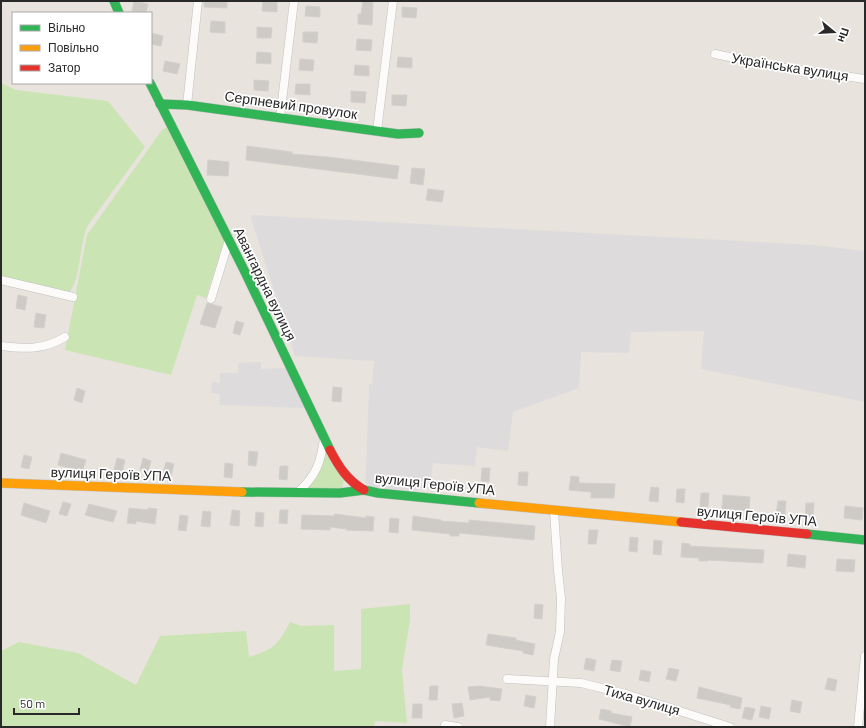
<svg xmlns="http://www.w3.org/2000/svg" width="866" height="728" viewBox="0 0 866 728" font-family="Barlow,sans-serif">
	<rect width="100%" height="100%" fill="#e8e3dd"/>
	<g fill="#dedbdd">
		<polygon points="250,215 814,245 865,251 865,402 701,369 704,331 631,332 629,353 581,352 579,388 513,412 508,451 477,447 475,466 433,463 431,480 416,492 372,487 365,483 366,472 369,384 372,384 374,361 295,356"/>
		<polygon points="261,362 261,369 286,368 305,408 219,405 220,394 211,393 212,382 220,383 220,373 238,373 238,363"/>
	</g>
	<g fill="#cae5b3">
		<path d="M1 83 16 90 108 101 145 147 88 225C79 243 81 281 69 292L1 278Z"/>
		<polygon points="167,127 224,241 206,298 197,295 171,375 65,350 87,235 162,130"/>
		<polygon points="325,450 344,480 342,488 304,491 319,472"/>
		<path d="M410 604V620L402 670 407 723 375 721 374 727H1V651L19 642 78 653 136 685 160 636 246 631 249 657C273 650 279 644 290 622L301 626 334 625V671L361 669V609Z"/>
	</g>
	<g fill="#cecbc7" stroke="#d3cfca">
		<polygon points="134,1 148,4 146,13 132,11"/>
		<polygon points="204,1 227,1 227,8 204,7"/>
		<polygon points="263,1 277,2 277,12 262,11"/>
		<polygon points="363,1 373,1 372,25 358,24 358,14 361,14"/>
		<polygon points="306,6 320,7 320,17 305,16"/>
		<polygon points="402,7 417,8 416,18 402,17"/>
		<polygon points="211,21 225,22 225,33 210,32"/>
		<polygon points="257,27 272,28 271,38 257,38"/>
		<polygon points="303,32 318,32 317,43 303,42"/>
		<polygon points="151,33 163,36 161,46 151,44"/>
		<polygon points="357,39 372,40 371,51 356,50"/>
		<polygon points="257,52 271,53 271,64 256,63"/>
		<polygon points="398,57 412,58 412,68 397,67"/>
		<polygon points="300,59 314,60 313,71 299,70"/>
		<polygon points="165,61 180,64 177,74 163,71"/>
		<polygon points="355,65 369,66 369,76 354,75"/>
		<polygon points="254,80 269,81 268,91 254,90"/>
		<polygon points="296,84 310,84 310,95 295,94"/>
		<polygon points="351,91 366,92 365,103 351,102"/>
		<polygon points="392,95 407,95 406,106 392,105"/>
		<polygon points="247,146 292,152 292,154 328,157 399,166 397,179 246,160"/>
		<polygon points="208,160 229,162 228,176 207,175"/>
		<polygon points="412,168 425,169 423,185 410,183"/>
		<polygon points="428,189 444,191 442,202 426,200"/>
		<polygon points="18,295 27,297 25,310 16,308"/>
		<polygon points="207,303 222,307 215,328 200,324"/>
		<polygon points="36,313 46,315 44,328 34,327"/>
		<polygon points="236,321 244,323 240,335 233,333"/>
		<polygon points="333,387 342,388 341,402 332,401"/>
		<polygon points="77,388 85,391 82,403 74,400"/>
		<polygon points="249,451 258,452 256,466 248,465"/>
		<polygon points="61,453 86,460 82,472 58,465"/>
		<polygon points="24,455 32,457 29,469 21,467"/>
		<polygon points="117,458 125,460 122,472 114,470"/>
		<polygon points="143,458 151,461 148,472 140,470"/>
		<polygon points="166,462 174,464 171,476 163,474"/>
		<polygon points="225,463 233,464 232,478 224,477"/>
		<polygon points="280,466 288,466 287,480 279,479"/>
		<polygon points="482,468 490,468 489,482 481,481"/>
		<polygon points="519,472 528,472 527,486 518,485"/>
		<polygon points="571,476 579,477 579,483 615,484 614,498 591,498 591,492 569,490"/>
		<polygon points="651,487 659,488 658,502 649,501"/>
		<polygon points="677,489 685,489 684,503 676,502"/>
		<polygon points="701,493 709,493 708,507 700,507"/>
		<polygon points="723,495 750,497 749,511 722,509"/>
		<polygon points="778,501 786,501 785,515 776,514"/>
		<polygon points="63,502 71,504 67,516 59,514"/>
		<polygon points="24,503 50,511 46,523 21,515"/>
		<polygon points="806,503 814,503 813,517 805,516"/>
		<polygon points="89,504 117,511 113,522 85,515"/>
		<polygon points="845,506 863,508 862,520 844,518"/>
		<polygon points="129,508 148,510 148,508 157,509 155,524 136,521 136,524 127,523"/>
		<polygon points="232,510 240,511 239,526 230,525"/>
		<polygon points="280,510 288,510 287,524 279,523"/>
		<polygon points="203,511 211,512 210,527 201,526"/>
		<polygon points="256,512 264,513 263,527 255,526"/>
		<polygon points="335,514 366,518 366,516 374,517 373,531 346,530 347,529 330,527 330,530 301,529 302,515 334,516"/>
		<polygon points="180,515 188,516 186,531 178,530"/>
		<polygon points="413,516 441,520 441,521 469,523 469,520 535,526 534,540 459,533 459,536 450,536 450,534 412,530"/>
		<polygon points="390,518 399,519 398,533 389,532"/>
		<polygon points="589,530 598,530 596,544 588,544"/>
		<polygon points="630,537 638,538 637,552 629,551"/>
		<polygon points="654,540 662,541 661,555 653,554"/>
		<polygon points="682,543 690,544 690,546 764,550 763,563 708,560 708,561 699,561 699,558 681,557"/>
		<polygon points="788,554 806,556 805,568 787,566"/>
		<polygon points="837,559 855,560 854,572 836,571"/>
		<polygon points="535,604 543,605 542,619 534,618"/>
		<polygon points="488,634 516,638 516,640 535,644 533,655 523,653 523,651 486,645"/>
		<polygon points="586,658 596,660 594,671 584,669"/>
		<polygon points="612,660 622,661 620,672 610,670"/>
		<polygon points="669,668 679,670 676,681 666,679"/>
		<polygon points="641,670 651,672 649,682 639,680"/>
		<polygon points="828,678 837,680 835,691 825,689"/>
		<polygon points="430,686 438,686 437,700 429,700"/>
		<polygon points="479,686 502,689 500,701 490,700 490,697 470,700 468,687"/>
		<polygon points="699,687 742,698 740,709 730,707 731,705 697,698"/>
		<polygon points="526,695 536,697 534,708 524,706"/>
		<polygon points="792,700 802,702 800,713 790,711"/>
		<polygon points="462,703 464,716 454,718 452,704"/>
		<polygon points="413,704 422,704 422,718 412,718"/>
		<polygon points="761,706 771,708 769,719 759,717"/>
		<polygon points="745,707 755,709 752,720 742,718"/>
		<polygon points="601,709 611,711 611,713 632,717 630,727 599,719"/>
	</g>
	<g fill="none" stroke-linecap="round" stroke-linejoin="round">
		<g stroke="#c1bfbf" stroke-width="9">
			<g id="street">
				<polyline points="715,54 778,67 865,79"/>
				<polyline points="187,105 198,1"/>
				<polyline points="280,118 294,1"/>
				<polyline points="377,131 393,1"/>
				<polyline points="1,280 73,297"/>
				<polyline points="211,299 229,240"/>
				<path d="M1 346C25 349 44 350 65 337"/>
				<path d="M297 493C316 476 321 463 324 438"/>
				<polyline points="507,679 581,683 626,694 730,727"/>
				<polyline points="445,725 458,727"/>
				<polyline points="550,727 554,659 560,632 561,598 558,571 554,511"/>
				<polyline points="858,727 865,656"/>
			</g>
		</g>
		<g stroke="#c1bfbf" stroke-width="10">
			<g id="fast">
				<polyline points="114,1 119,13"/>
				<polyline points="150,83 245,272 330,450"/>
				<polyline points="160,104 187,105 398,134 419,133"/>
				<polyline points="242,492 340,493 364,490 378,493 479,503"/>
				<polyline points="807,534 865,540"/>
			</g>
		</g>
		<g stroke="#c1bfbf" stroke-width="10">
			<g id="slow">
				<polyline points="1,483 242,492"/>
				<polyline points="479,503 681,522"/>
			</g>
		</g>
		<g stroke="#c1bfbf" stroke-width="10">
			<g id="jam">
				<path d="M330 450C339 467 347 480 364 490"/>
				<polyline points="681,522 807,534"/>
			</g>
		</g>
		<use href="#street" stroke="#fcfbfa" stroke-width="8"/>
		<use href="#fast" stroke="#30b455" stroke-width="9"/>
		<use href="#slow" stroke="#ff9f0a" stroke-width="9"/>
		<use href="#jam" stroke="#e5322d" stroke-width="9"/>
	</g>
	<g text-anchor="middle" stroke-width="3.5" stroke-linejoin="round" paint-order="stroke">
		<g font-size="14" fill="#292929" stroke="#fff">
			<text transform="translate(790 67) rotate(9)" y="5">Українська вулиця</text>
			<text transform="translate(291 105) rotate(8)" y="5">Серпневий провулок</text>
			<text transform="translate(265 284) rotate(64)" y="5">Авангардна вулиця</text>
			<text transform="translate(111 474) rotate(2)" y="5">вулиця Героїв УПА</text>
			<text transform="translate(435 484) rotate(6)" y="5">вулиця Героїв УПА</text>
			<text transform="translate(757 516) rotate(5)" y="5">вулиця Героїв УПА</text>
			<text transform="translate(642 700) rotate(16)" y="5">Тиха вулиця</text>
		</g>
	</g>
	<rect width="866" height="728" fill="none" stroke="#292929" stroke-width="4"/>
	<rect x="12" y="12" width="140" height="72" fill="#ffffff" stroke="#a9a9a9"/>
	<rect x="20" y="25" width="20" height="6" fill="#30b455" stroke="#a9a9a9"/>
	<text x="48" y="32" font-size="12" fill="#292929">Вільно</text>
	<rect x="20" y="45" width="20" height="6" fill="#ff9f0a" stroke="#a9a9a9"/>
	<text x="48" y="52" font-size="12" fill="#292929">Повільно</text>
	<rect x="20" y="65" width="20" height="6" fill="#e5322d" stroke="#a9a9a9"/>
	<text x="48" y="72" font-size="12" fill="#292929">Затор</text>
	<g transform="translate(834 32) rotate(108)" stroke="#ffffff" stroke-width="3" paint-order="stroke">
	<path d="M0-3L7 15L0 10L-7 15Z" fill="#292929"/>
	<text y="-6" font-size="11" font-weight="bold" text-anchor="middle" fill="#292929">Пн</text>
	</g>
	<path d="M14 708v6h65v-6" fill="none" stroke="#292929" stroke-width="2"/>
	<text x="20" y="708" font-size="12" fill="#292929" stroke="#ffffff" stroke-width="3" paint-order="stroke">50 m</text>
</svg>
